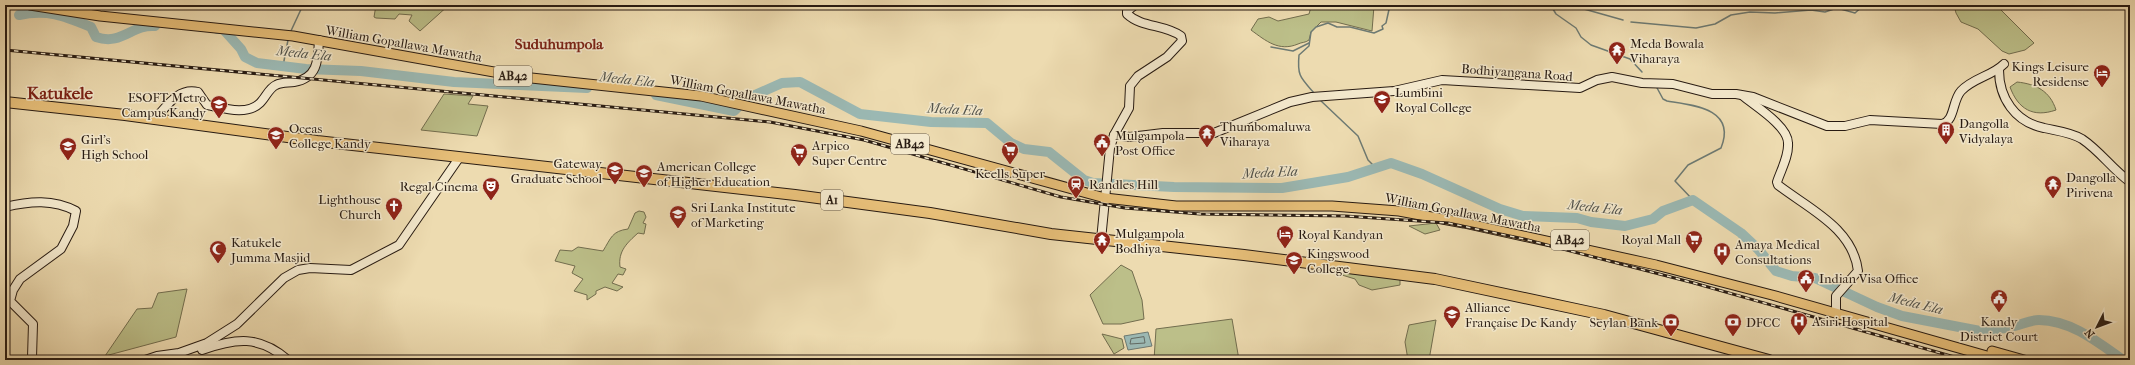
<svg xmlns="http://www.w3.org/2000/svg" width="2135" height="365" viewBox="0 0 2135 365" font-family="'IM FELL French Canon',serif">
	<rect width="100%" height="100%" fill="#eddbb0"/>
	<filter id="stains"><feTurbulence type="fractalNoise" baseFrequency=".005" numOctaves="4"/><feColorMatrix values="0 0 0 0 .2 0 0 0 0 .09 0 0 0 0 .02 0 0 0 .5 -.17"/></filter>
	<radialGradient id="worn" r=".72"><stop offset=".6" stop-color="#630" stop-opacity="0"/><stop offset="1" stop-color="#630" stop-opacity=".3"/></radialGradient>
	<g fill="#bcbf89" stroke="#726d4e">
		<polygon points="376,5 449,5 420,31 409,21 412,15 399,14 395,19 376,18 374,17"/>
		<path d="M1316 5H1387L1386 7 1374 6 1372 31 1336 22H1321L1311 32 1309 40C1305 43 1302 42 1298 44 1279 52 1266 41 1251 30L1258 19 1269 17 1278 21 1309 14 1311 7Z"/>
		<polygon points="1954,5 1997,6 2034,43 2025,50 2009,54 2002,51 1978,29 1961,22 1956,13"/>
		<path d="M2017 82C2036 84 2050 91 2056 110 2033 118 2018 109 2010 87Z"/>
		<polygon points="444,94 473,96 468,104 488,106 477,136 421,130"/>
		<path d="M639 211 644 212 646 217 643 223 646 224 644 234 638 233C627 243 618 251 620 267L626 269 623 275 618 274 612 283 623 287 617 291 605 287 596 291V294L587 300V295L574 291 583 279 572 273 575 266 555 261 560 250 572 251 578 247 603 251C611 238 612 231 628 229L635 213Z"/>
		<polygon points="1436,223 1440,230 1425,234 1409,226"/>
		<polygon points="1121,265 1132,271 1142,300 1144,319 1121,324 1103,324 1090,295"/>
		<polygon points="1343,271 1400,279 1400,285 1372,290 1359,285 1355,279 1342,275"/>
		<polygon points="187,289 176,337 105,356 137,309 152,308 158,293"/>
		<polygon points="1232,319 1239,360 1154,360 1156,329"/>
		<polygon points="1436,320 1429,360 1408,360 1405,342 1409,325"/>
		<polygon points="1102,334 1122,339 1124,348 1114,354"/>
	</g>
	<polygon fill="#9bb9b4" stroke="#6d7a73" points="1148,332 1152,346 1128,350 1124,336"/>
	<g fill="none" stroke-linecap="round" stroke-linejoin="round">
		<polygon stroke="#626a63" stroke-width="1" points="1144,337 1145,343 1130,344 1131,339"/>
		<g stroke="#6d7a73" stroke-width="1.5">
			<polyline points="1623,20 1584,9 1557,6 1553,9 1556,14 1576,28 1581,37 1591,45 1630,59 1642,72"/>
			<polyline points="1631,22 1696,28 1715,24 1731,15 1750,12 1775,13 1811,10 1825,12 1837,8 1855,13 1864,5"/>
			<polyline points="290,33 303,5"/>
			<polyline points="1271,47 1293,51 1309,43"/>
			<polyline points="283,66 288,40"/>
			<path d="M1656 86 1663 99 1667 101C1692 105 1737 108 1721 148L1688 165 1675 181 1693 200"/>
			<path d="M1315 94C1301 78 1297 77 1299 55L1309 46 1311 32 1316 27 1328 23 1337 27H1350L1374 33 1383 29 1382 26 1386 23 1390 5"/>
			<polyline points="1320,100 1358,136 1368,160 1376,168"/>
		</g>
		<g stroke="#9bb9b4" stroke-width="10">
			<path d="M19 15C48 9 64 16 91 27L96 37C122 46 132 24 155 26"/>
			<polyline points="217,29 223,29 241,49 245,57 257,63 306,69 361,71 454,82 587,88"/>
			<polyline points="656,95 734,111 746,99 782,83 800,82 860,114 931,122 987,123 1011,143 1024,149 1049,152 1084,180 1093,183 1174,187 1282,188 1348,177 1391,163 1422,174 1500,209 1523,216 1577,218 1591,222 1625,226 1653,219 1663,211 1693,200 1741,233 1758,249 1776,271 1792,276 1815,278 1877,307 1902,316 1980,331 2006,328"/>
			<path d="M2015 326C2023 324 2031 320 2039 320 2071 320 2099 343 2123 360"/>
		</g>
		<g stroke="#281b12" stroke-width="10">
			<g id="secondary">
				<path d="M1999 70C1999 98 2015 122 2044 128 2057 131 2070 132 2082 139 2100 151 2112 169 2130 182"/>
				<path d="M1743 96C1755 106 1788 126 1788 143 1789 156 1781 170 1777 182L1778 185C1809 209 1853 228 1858 271L1836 296V313"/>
				<path d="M155 119C167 106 178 87 198 92L207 105C223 108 247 116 260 103 266 97 269 88 276 85 282 82 288 83 294 82 318 78 318 60 319 40"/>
				<path d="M1114 135 1130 137 1163 133H1214L1290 102 1312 97 1394 91 1442 80 1580 88 1597 80 1612 77 1642 83 1673 84 1712 94H1736L1753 97 1827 126H1845L1870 120 1942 124C1955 121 1952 101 1961 91 1973 78 1992 76 2004 64"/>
				<path d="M5 207C30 201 53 199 76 211L73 226 61 249 20 279 13 290 10 301 33 324 32 357 35 360"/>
				<path d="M1101 240 1110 148 1114 135 1129 108 1130 86 1138 76 1167 57 1182 41 1181 36C1164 24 1142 28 1127 14V11L1135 5"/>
				<path d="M202 350C236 338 259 335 288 360"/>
				<polyline points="145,360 157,356 179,353 207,343 237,324 284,278 298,270 310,268 351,270 399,245 459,158"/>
			</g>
		</g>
		<g stroke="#281b12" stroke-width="11">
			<g id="primary">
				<polyline points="30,5 100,16 293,36 522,77 701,96 861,131 1105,198 1176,206 1332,206 1399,211 1464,223 1656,265 1772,295 2001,360"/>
				<polyline points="1992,351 2024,360"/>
			</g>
		</g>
		<g stroke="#281b12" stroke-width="12">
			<polyline id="highway" points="5,102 125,115 317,141 795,195 930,213 1051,234 1244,255 1435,279 1604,315 1769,360"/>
		</g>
		<use href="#secondary" stroke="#f3e8cc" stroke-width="8"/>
		<use href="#primary" stroke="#e6be78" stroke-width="9"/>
		<use href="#highway" stroke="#e6be78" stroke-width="10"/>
		<g stroke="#281b12" stroke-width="3">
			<polyline id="rail" points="5,50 770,122 864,140 1061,197 1125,208 1200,214 1345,216 1448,223 1524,239 1694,283 1965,360"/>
		</g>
		<use href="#rail" stroke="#f3e8cc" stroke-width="1.5" stroke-dasharray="4.5" stroke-linecap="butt"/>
	</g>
	<defs>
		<g id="temple-pin" transform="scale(0.9)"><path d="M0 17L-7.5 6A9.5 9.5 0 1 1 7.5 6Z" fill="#8f2418" stroke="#f3e8cc"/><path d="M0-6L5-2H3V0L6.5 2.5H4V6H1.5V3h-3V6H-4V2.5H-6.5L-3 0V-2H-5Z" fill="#fff"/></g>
		<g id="hotel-pin" transform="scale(0.9)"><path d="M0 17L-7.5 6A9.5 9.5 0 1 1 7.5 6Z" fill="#8f2418" stroke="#f3e8cc"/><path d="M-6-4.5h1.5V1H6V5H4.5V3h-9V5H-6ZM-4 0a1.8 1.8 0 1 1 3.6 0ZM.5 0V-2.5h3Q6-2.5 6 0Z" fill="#fff"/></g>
		<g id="school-pin" transform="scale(0.9)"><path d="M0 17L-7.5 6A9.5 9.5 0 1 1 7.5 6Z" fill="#8f2418" stroke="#f3e8cc"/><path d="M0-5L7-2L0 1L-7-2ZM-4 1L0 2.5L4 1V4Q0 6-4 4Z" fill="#fff"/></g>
		<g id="university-pin" transform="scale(0.9)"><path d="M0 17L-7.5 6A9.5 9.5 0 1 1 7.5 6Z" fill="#8f2418" stroke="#f3e8cc"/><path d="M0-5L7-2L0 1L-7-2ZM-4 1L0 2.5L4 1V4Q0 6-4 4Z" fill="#fff"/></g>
		<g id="building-pin" transform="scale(0.9)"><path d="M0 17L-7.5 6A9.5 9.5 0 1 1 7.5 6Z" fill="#8f2418" stroke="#f3e8cc"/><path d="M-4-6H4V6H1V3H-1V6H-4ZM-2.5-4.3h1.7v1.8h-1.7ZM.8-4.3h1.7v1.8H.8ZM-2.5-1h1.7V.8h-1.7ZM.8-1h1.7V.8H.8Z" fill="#fff"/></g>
		<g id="civic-pin" transform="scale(0.9)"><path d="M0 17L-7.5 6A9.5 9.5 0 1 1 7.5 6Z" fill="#8f2418" stroke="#f3e8cc"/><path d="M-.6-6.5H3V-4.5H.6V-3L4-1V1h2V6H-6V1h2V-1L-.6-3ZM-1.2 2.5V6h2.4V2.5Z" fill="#fff"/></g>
		<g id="supermarket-pin" transform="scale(0.9)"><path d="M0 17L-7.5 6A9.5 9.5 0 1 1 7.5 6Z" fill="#8f2418" stroke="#f3e8cc"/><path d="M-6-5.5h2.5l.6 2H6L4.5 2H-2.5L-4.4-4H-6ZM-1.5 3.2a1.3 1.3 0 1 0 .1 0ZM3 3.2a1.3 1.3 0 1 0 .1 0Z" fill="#fff"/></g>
		<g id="station-pin" transform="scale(0.9)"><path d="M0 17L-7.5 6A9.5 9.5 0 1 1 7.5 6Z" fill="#8f2418" stroke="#f3e8cc"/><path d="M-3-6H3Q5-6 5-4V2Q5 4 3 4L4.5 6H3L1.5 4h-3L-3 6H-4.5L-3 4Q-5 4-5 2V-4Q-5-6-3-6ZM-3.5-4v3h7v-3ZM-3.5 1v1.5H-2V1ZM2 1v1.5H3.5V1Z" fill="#fff"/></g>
		<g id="theatre-pin" transform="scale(0.9)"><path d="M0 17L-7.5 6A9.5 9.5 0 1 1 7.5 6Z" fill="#8f2418" stroke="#f3e8cc"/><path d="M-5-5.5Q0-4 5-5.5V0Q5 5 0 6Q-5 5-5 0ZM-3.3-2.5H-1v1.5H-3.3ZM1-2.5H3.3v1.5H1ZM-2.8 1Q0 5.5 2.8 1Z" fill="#fff"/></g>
		<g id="church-pin" transform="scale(0.9)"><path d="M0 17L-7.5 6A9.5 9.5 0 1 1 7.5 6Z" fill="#8f2418" stroke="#f3e8cc"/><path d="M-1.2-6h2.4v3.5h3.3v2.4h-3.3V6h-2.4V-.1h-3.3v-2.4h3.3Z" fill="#fff"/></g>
		<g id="mosque-pin" transform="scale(0.9)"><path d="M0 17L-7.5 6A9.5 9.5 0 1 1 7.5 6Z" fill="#8f2418" stroke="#f3e8cc"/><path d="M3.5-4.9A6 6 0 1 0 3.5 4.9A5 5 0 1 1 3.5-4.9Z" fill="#fff"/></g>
		<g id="hospital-pin" transform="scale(0.9)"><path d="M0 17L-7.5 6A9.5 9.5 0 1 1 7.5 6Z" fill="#8f2418" stroke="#f3e8cc"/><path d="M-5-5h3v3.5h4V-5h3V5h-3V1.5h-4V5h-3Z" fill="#fff"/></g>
		<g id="bank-pin" transform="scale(0.9)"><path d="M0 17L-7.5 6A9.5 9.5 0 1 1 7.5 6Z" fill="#8f2418" stroke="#f3e8cc"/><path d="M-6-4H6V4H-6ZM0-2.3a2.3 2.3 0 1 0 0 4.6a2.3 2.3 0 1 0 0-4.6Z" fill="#fff"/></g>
	</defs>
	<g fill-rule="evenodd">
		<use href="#temple-pin" x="1617" y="50"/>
		<use href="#hotel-pin" x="2102" y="73"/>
		<use href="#school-pin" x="1382" y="99"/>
		<use href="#university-pin" x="219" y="104"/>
		<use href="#building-pin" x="1946" y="130"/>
		<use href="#temple-pin" x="1207" y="133"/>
		<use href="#university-pin" x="276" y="135"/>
		<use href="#civic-pin" x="1102" y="142"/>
		<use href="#school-pin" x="68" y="146"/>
		<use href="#supermarket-pin" x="1010" y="150"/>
		<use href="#supermarket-pin" x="799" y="152"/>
		<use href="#university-pin" x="615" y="170"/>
		<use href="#university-pin" x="644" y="173"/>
		<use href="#station-pin" x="1076" y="184"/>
		<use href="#temple-pin" x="2053" y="184"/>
		<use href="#theatre-pin" x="491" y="186"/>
		<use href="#church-pin" x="394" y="206"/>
		<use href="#university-pin" x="678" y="214"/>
		<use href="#hotel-pin" x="1285" y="234"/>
		<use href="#supermarket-pin" x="1694" y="239"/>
		<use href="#temple-pin" x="1102" y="240"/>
		<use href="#mosque-pin" x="218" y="249"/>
		<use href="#hospital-pin" x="1722" y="251"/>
		<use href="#school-pin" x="1294" y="260"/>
		<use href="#civic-pin" x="1806" y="278"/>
		<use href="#civic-pin" x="1999" y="298"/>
		<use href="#school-pin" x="1452" y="314"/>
		<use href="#hospital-pin" x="1799" y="321"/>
		<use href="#bank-pin" x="1671" y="322"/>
		<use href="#bank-pin" x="1733" y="322"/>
	</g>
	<g text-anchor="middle" stroke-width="3" stroke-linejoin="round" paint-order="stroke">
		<g fill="#f3e8cc" stroke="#65584a" stroke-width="1">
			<rect x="494" y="66" width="38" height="20" rx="3"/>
			<rect x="891" y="134" width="38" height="20" rx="3"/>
			<rect x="821" y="190" width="22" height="20" rx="3"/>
			<rect x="1551" y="230" width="38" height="20" rx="3"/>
		</g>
		<g font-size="12" font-weight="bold" fill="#281b12">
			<text x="513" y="80">AB42</text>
			<text x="910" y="148">AB42</text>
			<text x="832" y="204">A1</text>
			<text x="1570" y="244">AB42</text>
		</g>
		<g font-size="13" fill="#281b12" stroke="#f3e8cc">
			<text transform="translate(404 43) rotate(10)" y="5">William Gopallawa Mawatha</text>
			<text transform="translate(1517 72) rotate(4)" y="5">Bodhiyangana Road</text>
			<text transform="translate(748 94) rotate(11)" y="5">William Gopallawa Mawatha</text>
			<text transform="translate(1463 212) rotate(11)" y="5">William Gopallawa Mawatha</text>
		</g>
		<g font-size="13" fill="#281b12" stroke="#f3e8cc" text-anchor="start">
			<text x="1630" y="48">Meda Bowala<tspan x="1630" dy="15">Viharaya</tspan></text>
			<text x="2089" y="71" text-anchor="end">Kings Leisure<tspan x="2089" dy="15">Residense</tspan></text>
			<text x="1395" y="97">Lumbini<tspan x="1395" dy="15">Royal College</tspan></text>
			<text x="206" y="102" text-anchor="end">ESOFT Metro<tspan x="206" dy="15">Campus Kandy</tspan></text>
			<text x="1959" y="128">Dangolla<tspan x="1959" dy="15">Vidyalaya</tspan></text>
			<text x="1220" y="131">Thumbomaluwa<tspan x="1220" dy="15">Viharaya</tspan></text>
			<text x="289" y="133">Oceas<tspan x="289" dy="15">College Kandy</tspan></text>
			<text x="1115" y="140">Mulgampola<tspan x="1115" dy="15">Post Office</tspan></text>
			<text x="81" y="144">Girl's<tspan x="81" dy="15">High School</tspan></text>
			<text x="812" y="150">Arpico<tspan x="812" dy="15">Super Centre</tspan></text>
			<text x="602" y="168" text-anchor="end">Gateway<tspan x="602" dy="15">Graduate School</tspan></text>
			<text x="657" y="171">American College<tspan x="657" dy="15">of Higher Education</tspan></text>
			<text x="1010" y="178" text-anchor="middle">Keells Super</text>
			<text x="2066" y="182">Dangolla<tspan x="2066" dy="15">Pirivena</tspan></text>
			<text x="1089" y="189">Randles Hill</text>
			<text x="478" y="191" text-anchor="end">Regal Cinema</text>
			<text x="381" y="204" text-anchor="end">Lighthouse<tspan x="381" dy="15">Church</tspan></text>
			<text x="691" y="212">Sri Lanka Institute<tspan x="691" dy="15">of Marketing</tspan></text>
			<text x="1115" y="238">Mulgampola<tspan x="1115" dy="15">Bodhiya</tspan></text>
			<text x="1298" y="239">Royal Kandyan</text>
			<text x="1681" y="244" text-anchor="end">Royal Mall</text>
			<text x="231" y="247">Katukele<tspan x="231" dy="15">Jumma Masjid</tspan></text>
			<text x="1735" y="249">Amaya Medical<tspan x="1735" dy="15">Consultations</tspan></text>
			<text x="1307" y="258">Kingswood<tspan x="1307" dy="15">College</tspan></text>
			<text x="1819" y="283">Indian Visa Office</text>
			<text x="1465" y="312">Alliance<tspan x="1465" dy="15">Française De Kandy</tspan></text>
			<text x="1812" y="326">Asiri Hospital</text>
			<text x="1999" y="326" text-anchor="middle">Kandy<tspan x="1999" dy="15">District Court</tspan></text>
			<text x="1658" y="327" text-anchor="end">Seylan Bank</text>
			<text x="1746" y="327">DFCC</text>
		</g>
		<g font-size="14" font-style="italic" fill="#50524b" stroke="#f3e8cc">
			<text transform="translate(304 53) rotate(6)" y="5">Meda Ela</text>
			<text transform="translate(627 79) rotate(6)" y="5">Meda Ela</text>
			<text transform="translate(955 109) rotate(3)" y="5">Meda Ela</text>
			<text transform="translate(1270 172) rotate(-3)" y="5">Meda Ela</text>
			<text transform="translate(1595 207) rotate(6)" y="5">Meda Ela</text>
			<text transform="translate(1916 303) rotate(14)" y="5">Meda Ela</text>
		</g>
		<g font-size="15" font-weight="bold" fill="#7a1f14" stroke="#f3e8cc">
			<text x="559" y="49">Suduhumpola</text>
		</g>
		<g font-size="17" font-weight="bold" fill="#7a1f14" stroke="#f3e8cc">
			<text x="60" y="99">Katukele</text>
		</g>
	</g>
	<rect width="2135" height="365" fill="none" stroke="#eddbb0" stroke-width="20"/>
	<rect x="6" y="6" width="2123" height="353" fill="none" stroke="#281b12" stroke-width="2"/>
	<rect x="10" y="10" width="2115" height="345" fill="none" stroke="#281b12"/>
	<g transform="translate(2097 327) rotate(228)" stroke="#f3e8cc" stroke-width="3" paint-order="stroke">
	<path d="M0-3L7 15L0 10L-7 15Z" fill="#281b12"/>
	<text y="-6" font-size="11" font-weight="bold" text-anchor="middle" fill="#281b12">N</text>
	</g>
	<rect width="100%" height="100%" filter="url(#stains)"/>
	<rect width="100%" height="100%" fill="url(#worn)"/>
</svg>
